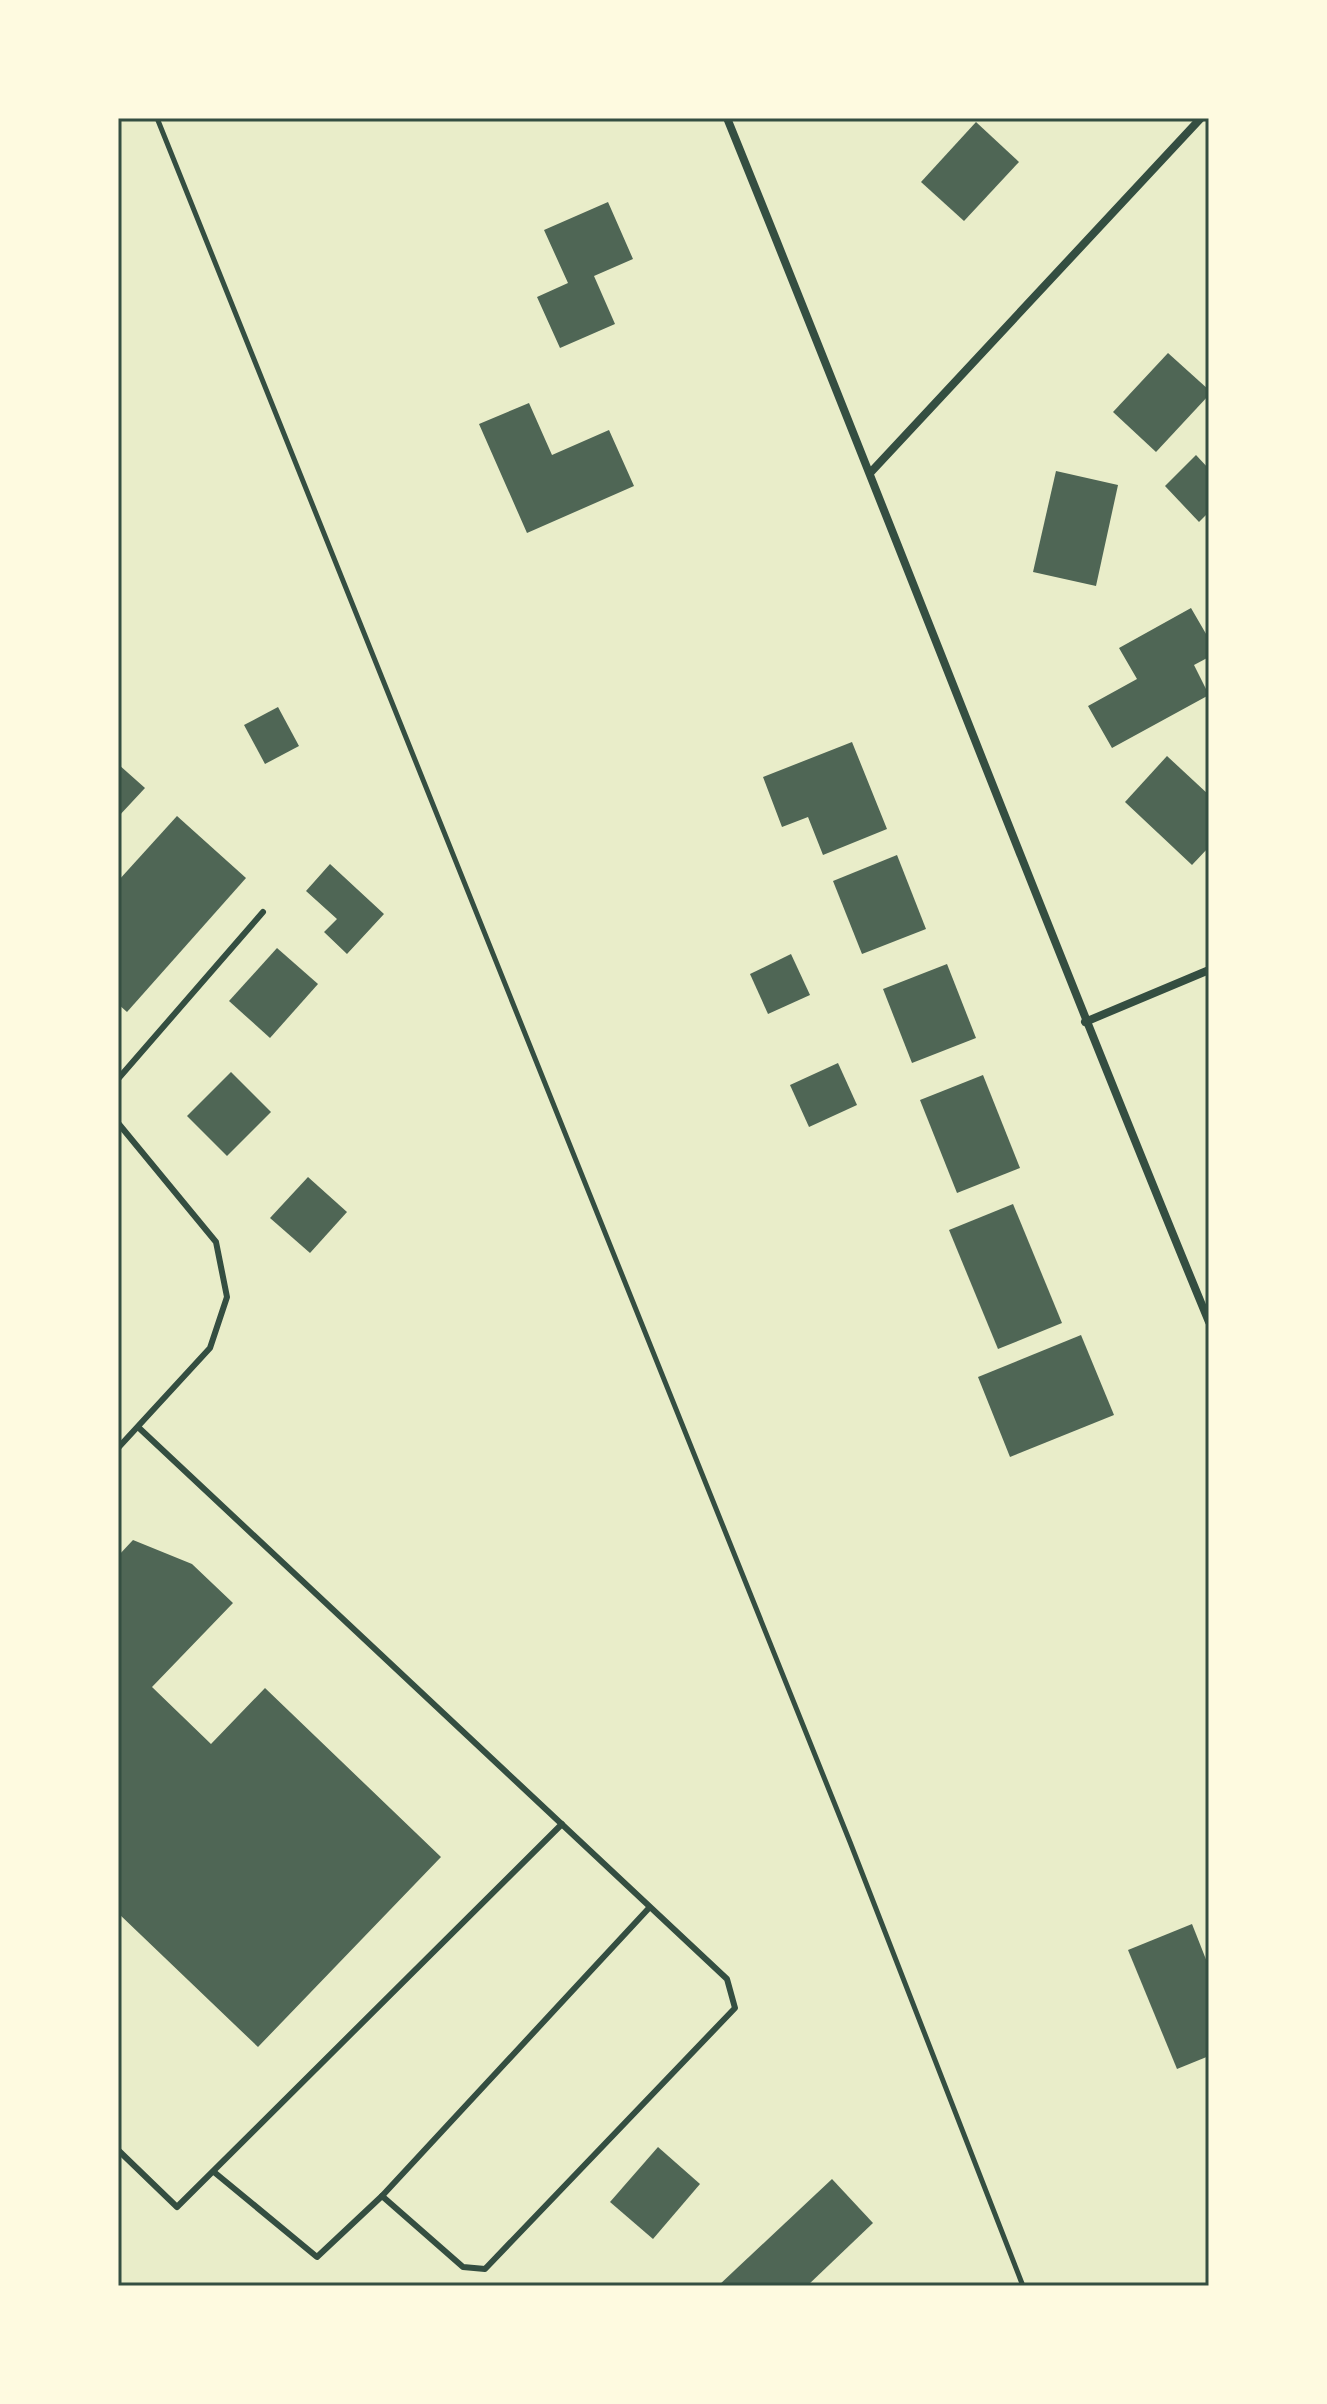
<svg xmlns="http://www.w3.org/2000/svg" width="1327" height="2404" viewBox="0 0 1327 2404" font-family="Georgia,serif">
	<rect width="100%" height="100%" fill="#e9edc9"/>
	<g fill="#4f6655">
		<polygon points="976,122 1019,162 964,221 921,182"/>
		<polygon points="608,202 633,259 594,276 615,324 560,348 537,297 568,283 544,230"/>
		<polygon points="1168,353 1209,390 1209,395 1156,452 1113,412"/>
		<polygon points="529,403 552,455 609,430 634,486 527,533 479,424"/>
		<polygon points="1196,455 1209,469 1209,512 1199,522 1165,486"/>
		<polygon points="1056,471 1118,485 1096,586 1033,572"/>
		<polygon points="1191,608 1209,639 1209,657 1194,665 1209,695 1112,748 1088,706 1137,679 1119,648"/>
		<polygon points="278,707 299,746 265,764 244,725"/>
		<polygon points="852,742 887,829 823,855 808,817 782,827 763,777"/>
		<polygon points="1167,756 1209,795 1209,847 1192,865 1125,802"/>
		<polygon points="118,764 145,788 118,817"/>
		<polygon points="177,816 246,878 127,1012 118,1004 118,881"/>
		<polygon points="897,855 926,929 862,954 833,881"/>
		<polygon points="330,864 384,914 347,954 324,932 337,919 306,891"/>
		<polygon points="277,948 318,984 270,1038 229,1001"/>
		<polygon points="791,954 810,995 768,1014 750,974"/>
		<polygon points="947,964 976,1038 912,1063 883,989"/>
		<polygon points="838,1063 857,1105 809,1127 790,1085"/>
		<polygon points="231,1072 271,1112 227,1156 187,1116"/>
		<polygon points="983,1075 1020,1168 957,1193 920,1100"/>
		<polygon points="308,1177 347,1212 310,1253 270,1218"/>
		<polygon points="1013,1204 1062,1323 998,1349 949,1230"/>
		<polygon points="1081,1335 1114,1415 1010,1457 978,1377"/>
		<polygon points="133,1540 192,1564 233,1603 152,1687 211,1744 265,1688 441,1857 258,2047 118,1913 118,1845 121,1842 118,1840 118,1556"/>
		<polygon points="1192,1924 1209,1967 1209,2056 1177,2069 1128,1950"/>
		<polygon points="658,2147 700,2184 653,2239 610,2202"/>
		<polygon points="832,2179 873,2223 807,2286 718,2286"/>
	</g>
	<g fill="none" stroke-linecap="round" stroke-linejoin="round">
		<polyline stroke="#344e41" stroke-width="5" points="157,118 850,1842 1023,2286"/>
		<g stroke="#344e41" stroke-width="6">
			<polyline points="118,1079 263,912"/>
			<polyline points="118,1123 216,1242 227,1297 210,1348 118,1448"/>
			<polyline points="138,1427 727,1979 735,2008 485,2269 463,2267 382,2196 317,2257 214,2172"/>
			<polyline points="118,2150 177,2207 562,1824"/>
			<polyline points="382,2196 649,1908"/>
		</g>
		<g stroke="#344e41" stroke-width="8">
			<path d="M727 118C890 519 1044 923 1209 1322"/>
			<polyline points="871,472 1201,118"/>
			<polyline points="1085,1022 1209,970"/>
		</g>
	</g>
	<rect width="1327" height="2404" fill="none" stroke="#fefae0" stroke-width="240"/>
	<rect x="120" y="120" width="1087" height="2164" fill="none" stroke="#344e41" stroke-width="3"/>
</svg>
